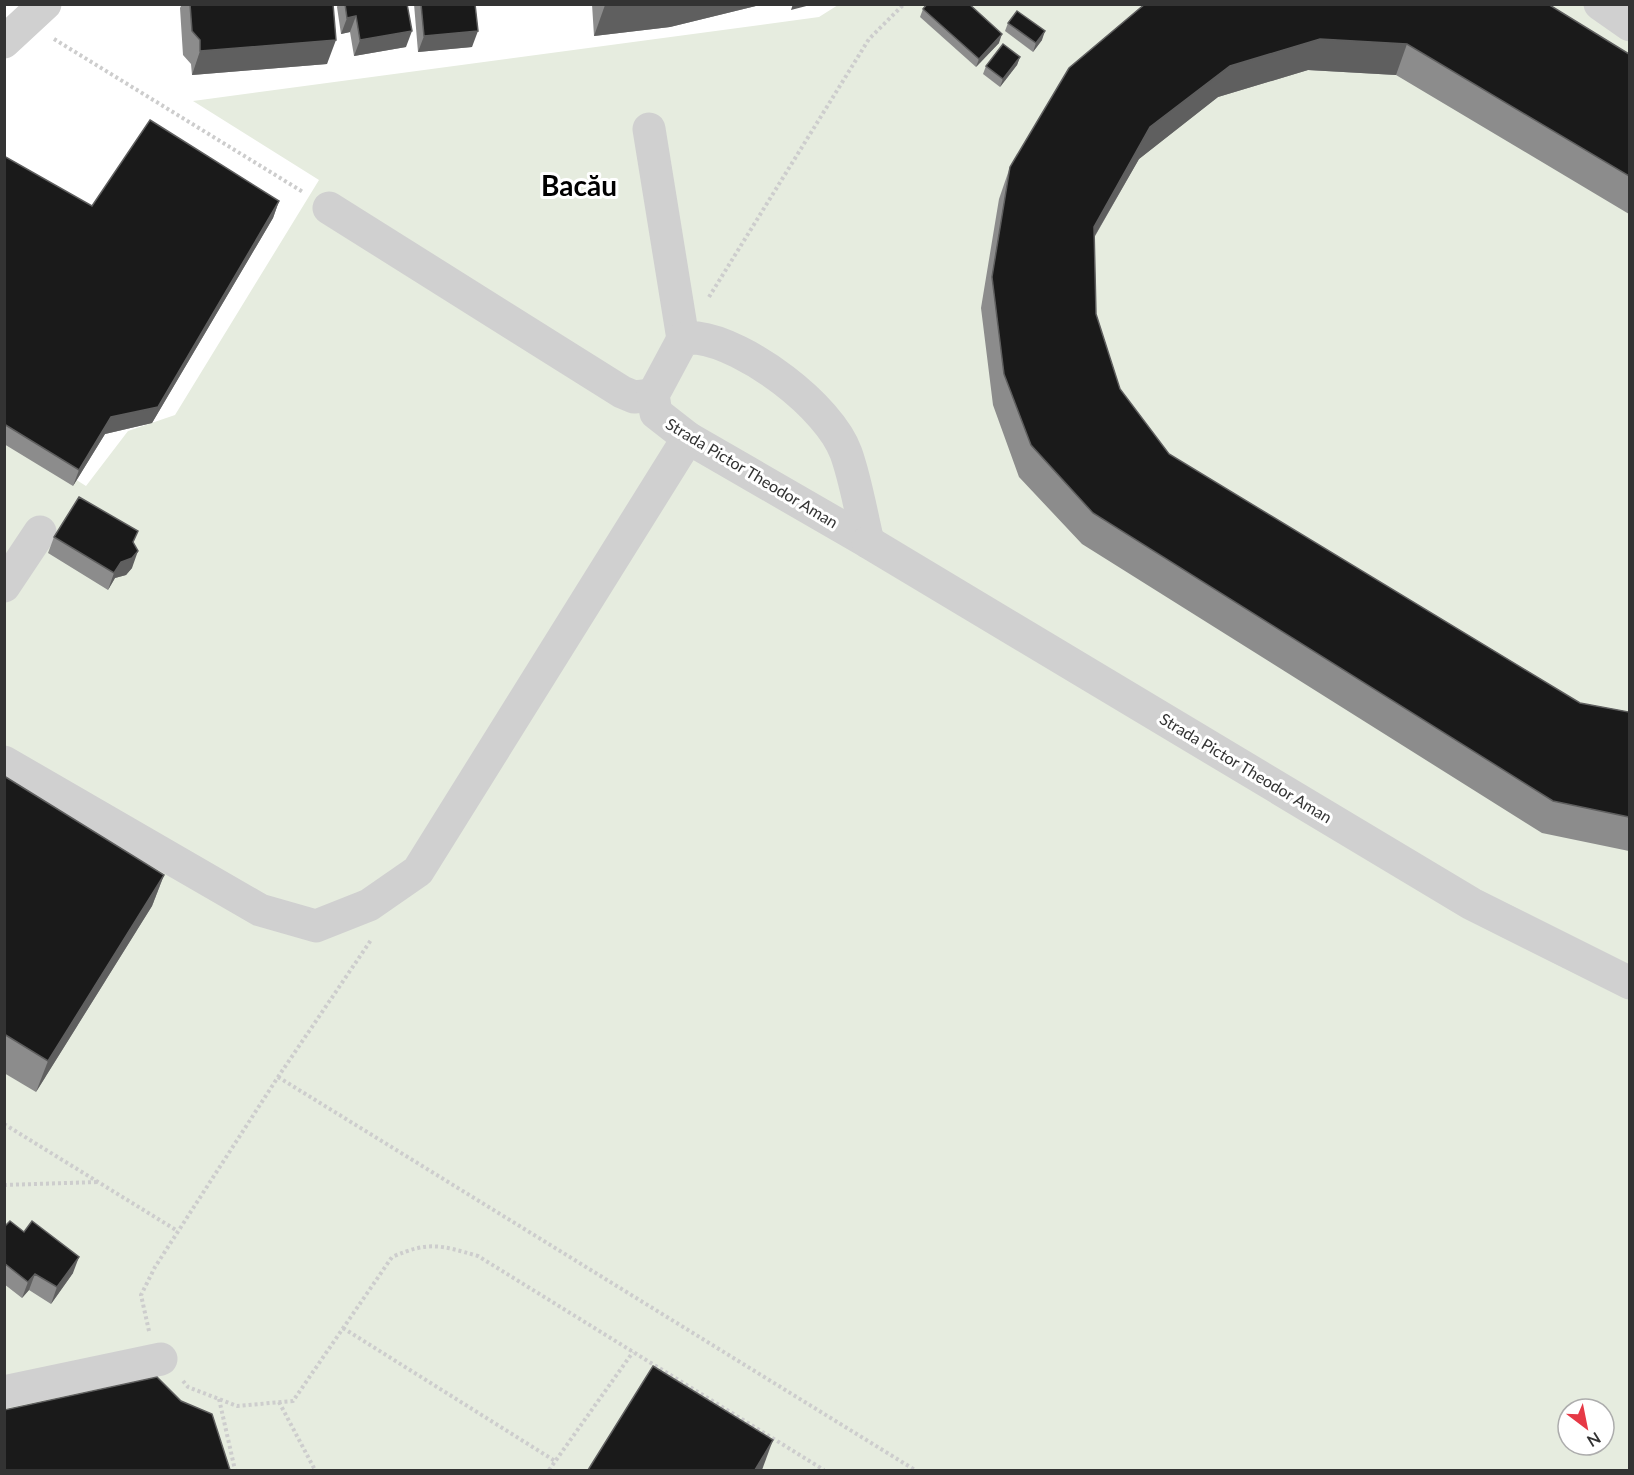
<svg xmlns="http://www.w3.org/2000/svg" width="1634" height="1475" viewBox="0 0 1634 1475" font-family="Lato,sans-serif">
	<rect width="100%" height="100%" fill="#fff"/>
	<path fill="#e6ecdf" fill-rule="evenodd" d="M838 5H1629V1470H5L4 434 86 486 128 431 175 415 319 180 193 101 819 17ZM1568 1409H1604V1445H1568Z"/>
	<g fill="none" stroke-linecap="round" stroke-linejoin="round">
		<g stroke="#cdcdcd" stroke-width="4" stroke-dasharray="3 3" stroke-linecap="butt">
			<polyline points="54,39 303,192"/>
			<polyline points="709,297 869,39 904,4"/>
			<polyline points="278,1077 915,1470"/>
			<polyline points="4,1124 176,1230"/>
			<polyline points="4,1185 98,1182"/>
			<polyline points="343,1328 555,1461"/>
			<polyline points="149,1331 141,1295 155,1267 278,1077 371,940"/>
			<path d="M183 1381 188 1387 237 1406 293 1401 392 1257C429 1241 440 1245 478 1256L824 1470"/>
			<polyline points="219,1399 235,1470"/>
			<polyline points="279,1402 315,1470"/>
			<polyline points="549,1470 633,1352"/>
		</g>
		<g stroke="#d0d0d0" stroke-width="33">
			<polyline points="1600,4 1630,25"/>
			<polyline points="4,42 45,4"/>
			<polyline points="649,129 683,339"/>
			<polyline points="329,208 622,392 634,397 653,395"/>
			<path d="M697 338C746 344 829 406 846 453 856 481 861 513 868 542L688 438 656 413 653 395 683 339Z"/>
			<polyline points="868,542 1472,904 1630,983"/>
			<polyline points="4,586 40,532"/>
			<polyline points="4,762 260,910 316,926 369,905 418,871 688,438"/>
			<polyline points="4,1392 161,1359"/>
		</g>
	</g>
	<g fill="#8c8c8c">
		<polygon points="182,4 333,4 327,64 192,75 191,64 183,55 180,8"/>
		<polygon points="338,4 407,4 406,47 354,56 350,32 341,34 337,7"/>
		<polygon points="414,4 475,4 472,47 418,52"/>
		<polygon points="592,4 764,4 670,27 594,36"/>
		<polygon points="1145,4 1629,54 1629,214 1396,75 1308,70 1218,97 1139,159 1094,238 1096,314 1120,389 1169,454 1580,703 1629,712 1629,851 1542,833 1082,544 1019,477 993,405 981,308 999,199 1010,167"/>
		<polygon points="923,9 999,43 976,67 920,17"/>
		<polygon points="1008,23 1042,40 1033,52 1005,31"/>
		<polygon points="1020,57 1017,65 1000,87 983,74 986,66"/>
		<polygon points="4,156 92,206 279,201 273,218 152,423 105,434 73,486 4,444"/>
		<polygon points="54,537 134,542 132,568 126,575 115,578 108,590 48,553"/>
		<polygon points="4,776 164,875 152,906 36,1092 4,1073"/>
		<polygon points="4,1227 73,1273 51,1304 29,1290 22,1298 4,1284"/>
	</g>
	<g fill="#5f5f5f">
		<polygon points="764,4 670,27 594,36 605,5"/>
		<polygon points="793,4 814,4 791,10"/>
		<polygon points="356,16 350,32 341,34 347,18"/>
		<polygon points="412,31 406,47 354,56 360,40"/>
		<polygon points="478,31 472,47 418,52 424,36"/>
		<polygon points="1045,31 1042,40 1033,52 1036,43"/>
		<polygon points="1002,34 999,43 976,67 979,59"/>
		<polygon points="1320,39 1407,44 1396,75 1308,70 1218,97 1139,159 1082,258 1094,227 1150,127 1230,66"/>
		<polygon points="336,40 327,64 192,75 200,51"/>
		<polygon points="1020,57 1017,65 1000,87 1003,79"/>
		<polygon points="279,201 273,218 152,423 105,434 73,486 79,470 111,417"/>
		<polygon points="138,551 132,568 126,575 115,578 108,590 114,573 121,562"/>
		<polygon points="164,875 152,906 36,1092 48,1061"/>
		<polygon points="79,1257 73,1273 51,1304 57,1287"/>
		<polygon points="35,1274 29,1290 22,1298 28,1282"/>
		<polygon points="773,1440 762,1470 755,1470"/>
	</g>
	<g fill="#1a1a1a" stroke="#5f5f5f" stroke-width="1.5">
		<polygon points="190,4 333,4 336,40 200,51 200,40 192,31"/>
		<polygon points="345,4 407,4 412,31 360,40 356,16 347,18"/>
		<polygon points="421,4 475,4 478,31 424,36"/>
		<polygon points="927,4 969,4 1002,34 979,59 923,9"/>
		<polygon points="1145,4 1548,4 1629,54 1629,176 1407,44 1320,39 1230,66 1150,127 1094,227 1096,314 1120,389 1169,454 1580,703 1629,712 1629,817 1553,801 1093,513 1031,445 1004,374 992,277 1010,167 1069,68"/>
		<polygon points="1017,11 1045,31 1036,43 1008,23"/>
		<polygon points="1003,44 1020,57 1003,79 986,66"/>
		<polygon points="150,120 279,201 158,407 111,417 79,470 4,424 4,156 92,206"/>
		<polygon points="79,497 138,531 133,542 138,551 132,558 121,562 114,573 54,537"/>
		<polygon points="4,776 164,875 48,1061 4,1034"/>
		<polygon points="10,1221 24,1232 32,1221 79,1257 57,1287 35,1274 28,1282 4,1263 4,1227"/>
		<polygon points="653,1366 773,1440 755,1470 588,1470"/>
		<polygon points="157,1377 181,1401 212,1414 230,1470 4,1470 4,1410"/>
	</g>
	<g text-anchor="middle" stroke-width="6" stroke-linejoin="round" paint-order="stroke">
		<g font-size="16" fill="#333" stroke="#fff">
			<text transform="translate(752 473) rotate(31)" y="6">Strada Pictor Theodor Aman</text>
			<text transform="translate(1246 768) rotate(31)" y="6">Strada Pictor Theodor Aman</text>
		</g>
		<g font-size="28" font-weight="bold" fill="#000" stroke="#fff">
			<text x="579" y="196">Bacău</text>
		</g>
	</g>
	<rect width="1634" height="1475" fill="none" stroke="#333333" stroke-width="12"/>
	<g transform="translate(1586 1427) rotate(148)"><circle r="28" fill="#ffffff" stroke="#adadad" stroke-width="1.5"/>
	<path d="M0-4.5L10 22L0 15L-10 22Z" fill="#e63946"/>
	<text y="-9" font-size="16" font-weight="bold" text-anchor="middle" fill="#333333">N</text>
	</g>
</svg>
